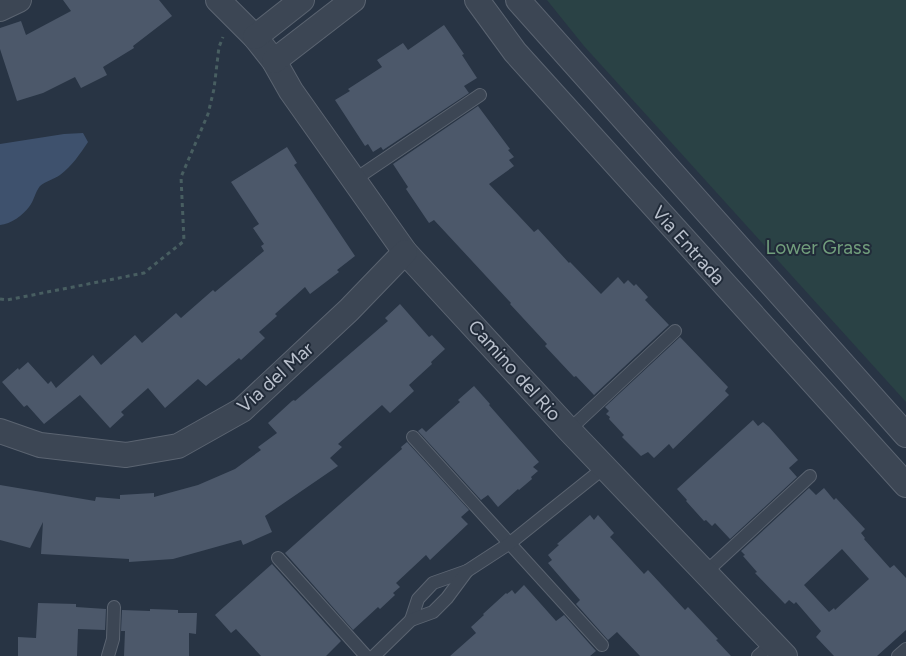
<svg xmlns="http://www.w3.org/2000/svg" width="906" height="656" viewBox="0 0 906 656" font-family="Figtree,sans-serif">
	<rect width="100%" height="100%" fill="#283444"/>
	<polygon fill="#2a4245" points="547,0 906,0 906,402 584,46"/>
	<path fill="#3e516d" d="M83 133 88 142C80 154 72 166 60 175 54 179 46 181 40 186 35 192 34 201 29 207 23 215 11 224 0 225V144L64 134Z"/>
	<g fill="#4c586a" fill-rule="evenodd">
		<polygon points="63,0 159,0 172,16 133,46 134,48 103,67 107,75 81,88 75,77 43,93 17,101 0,49 0,28 21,21 26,35 71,11"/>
		<polygon points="444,25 464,54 462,55 477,78 464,86 469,93 383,150 381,147 373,152 368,144 365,146 335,100 350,91 348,89 382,67 377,60 403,43 408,50"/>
		<polygon points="478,106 510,149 508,150 514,157 509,160 514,166 489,184 534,232 538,229 569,263 570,262 601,294 618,277 624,284 628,280 634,286 636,284 648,297 645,300 669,325 594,395 576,376 574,377 545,346 547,344 510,304 511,303 434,220 429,223 406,189 408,187 393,164"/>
		<polygon points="287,147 297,163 294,165 355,256 337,270 339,272 310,294 305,287 275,314 277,316 259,332 265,338 241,360 239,358 206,386 198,379 165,408 148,388 121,412 124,415 110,428 80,395 44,424 27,405 24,407 2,382 18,368 19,370 28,362 48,384 51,381 56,388 93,355 101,365 135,335 142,343 176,313 181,318 213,290 215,292 264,251 261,246 264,244 253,228 259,224 231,182"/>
		<polygon points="400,304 429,337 432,335 445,349 431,362 432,364 409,385 414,391 390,413 382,405 338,444 342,447 330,458 338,466 265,516 272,532 243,545 241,540 173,559 129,562 129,559 41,554 43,522 30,548 0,540 0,485 95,501 96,497 120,499 120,495 154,493 154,497 198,485 235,469 261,450 258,447 277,433 268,423 292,401 294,400 295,401 388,321 385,318"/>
		<polygon points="680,337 728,387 725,391 729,395 673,449 669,444 654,458 648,452 641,456 622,437 624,435 609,419 610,417 606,414 609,411 605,407"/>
		<polygon points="474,386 490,404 489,405 539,462 533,467 538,471 531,477 532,479 519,490 518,489 498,507 488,495 481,500 418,431 422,428 426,432 460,402 458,400"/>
		<polygon points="753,420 758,426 763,422 769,427 798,460 789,468 797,477 730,539 715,523 712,526 706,520 704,521 686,501 687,500 677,489"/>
		<polygon points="407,442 469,510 461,517 468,524 430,560 426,555 396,583 400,587 393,593 395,595 380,609 378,607 353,630 285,553 402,449 401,447"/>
		<path d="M809 488 816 495 824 488 834 500 836 498 865 529 861 533 865 538 864 539 890 568 894 565 906 578V630L877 656H834L816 637 821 631 796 602 794 604 789 600 785 604 755 573 757 572 743 556 745 555 741 551ZM842 549 869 579 835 610 834 608 829 612 804 585Z"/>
		<polygon points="590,515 594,520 598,515 614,533 610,537 644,574 648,570 685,610 688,607 718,639 716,640 731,656 640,656 617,632 608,640 576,604 580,600 548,563 552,560 548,555 559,545 557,544"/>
		<polygon points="272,564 341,641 326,656 261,656 236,629 231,633 215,615"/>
		<polygon points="524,585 556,621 564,615 596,651 590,656 450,656 476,633 471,627 484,615 483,614 506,593 507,594 512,590 515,594"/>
		<polygon points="38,603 76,604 76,607 106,609 105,630 78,629 77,656 18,656 18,637 36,638"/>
		<polygon points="150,609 178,610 178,613 197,613 196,634 189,633 189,656 124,656 125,631 121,631 122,610 150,611"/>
	</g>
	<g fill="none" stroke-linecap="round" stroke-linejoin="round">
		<g stroke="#5b6471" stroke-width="14">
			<g id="lane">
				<polyline points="354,180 480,95"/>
				<polyline points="569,430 675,331"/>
				<polyline points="413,437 602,645"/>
				<polyline points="278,558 366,656"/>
				<polyline points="706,572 810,476"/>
				<polyline points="411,620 418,599 433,583 467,571 510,543 605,467"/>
				<polyline points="108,656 113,639 114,607"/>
				<polyline points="374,656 411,620 433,612 447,598 467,571"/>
				<polyline points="758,656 773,643"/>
				<polyline points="898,656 906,649"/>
			</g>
		</g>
		<g stroke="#5b6471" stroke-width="26">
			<g id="street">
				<polyline points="218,0 255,37 274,61 291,91 405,252 569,430 785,656"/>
				<polyline points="477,0 515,52 906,485"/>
				<polyline points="518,0 906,435"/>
				<polyline points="0,9 19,0"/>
				<polyline points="255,37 302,0"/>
				<polyline points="274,61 353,0"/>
				<polyline points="0,431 40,445 126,455 178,446 242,410 349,310 405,252"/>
			</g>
		</g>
		<polyline stroke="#485e61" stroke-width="3" stroke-dasharray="4 4" stroke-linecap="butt" points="0,299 7,300 144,273 184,241 181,177 208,114 214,89 219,47 223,37"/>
		<use href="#lane" stroke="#3c4654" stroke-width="12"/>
		<use href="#street" stroke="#3c4654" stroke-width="24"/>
	</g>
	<g text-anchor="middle" stroke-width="4" stroke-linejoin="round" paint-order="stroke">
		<g font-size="19" fill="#bac1cd" stroke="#212b39">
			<text transform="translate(689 245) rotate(48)" y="7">Via Entrada</text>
			<text transform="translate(515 370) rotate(48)" y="7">Camino del Rio</text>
			<text transform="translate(275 377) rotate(-42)" y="7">Via del Mar</text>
		</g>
		<g font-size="19" fill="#719e7c" stroke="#212b39">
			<text x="818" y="254">Lower Grass</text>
		</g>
	</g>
</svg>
